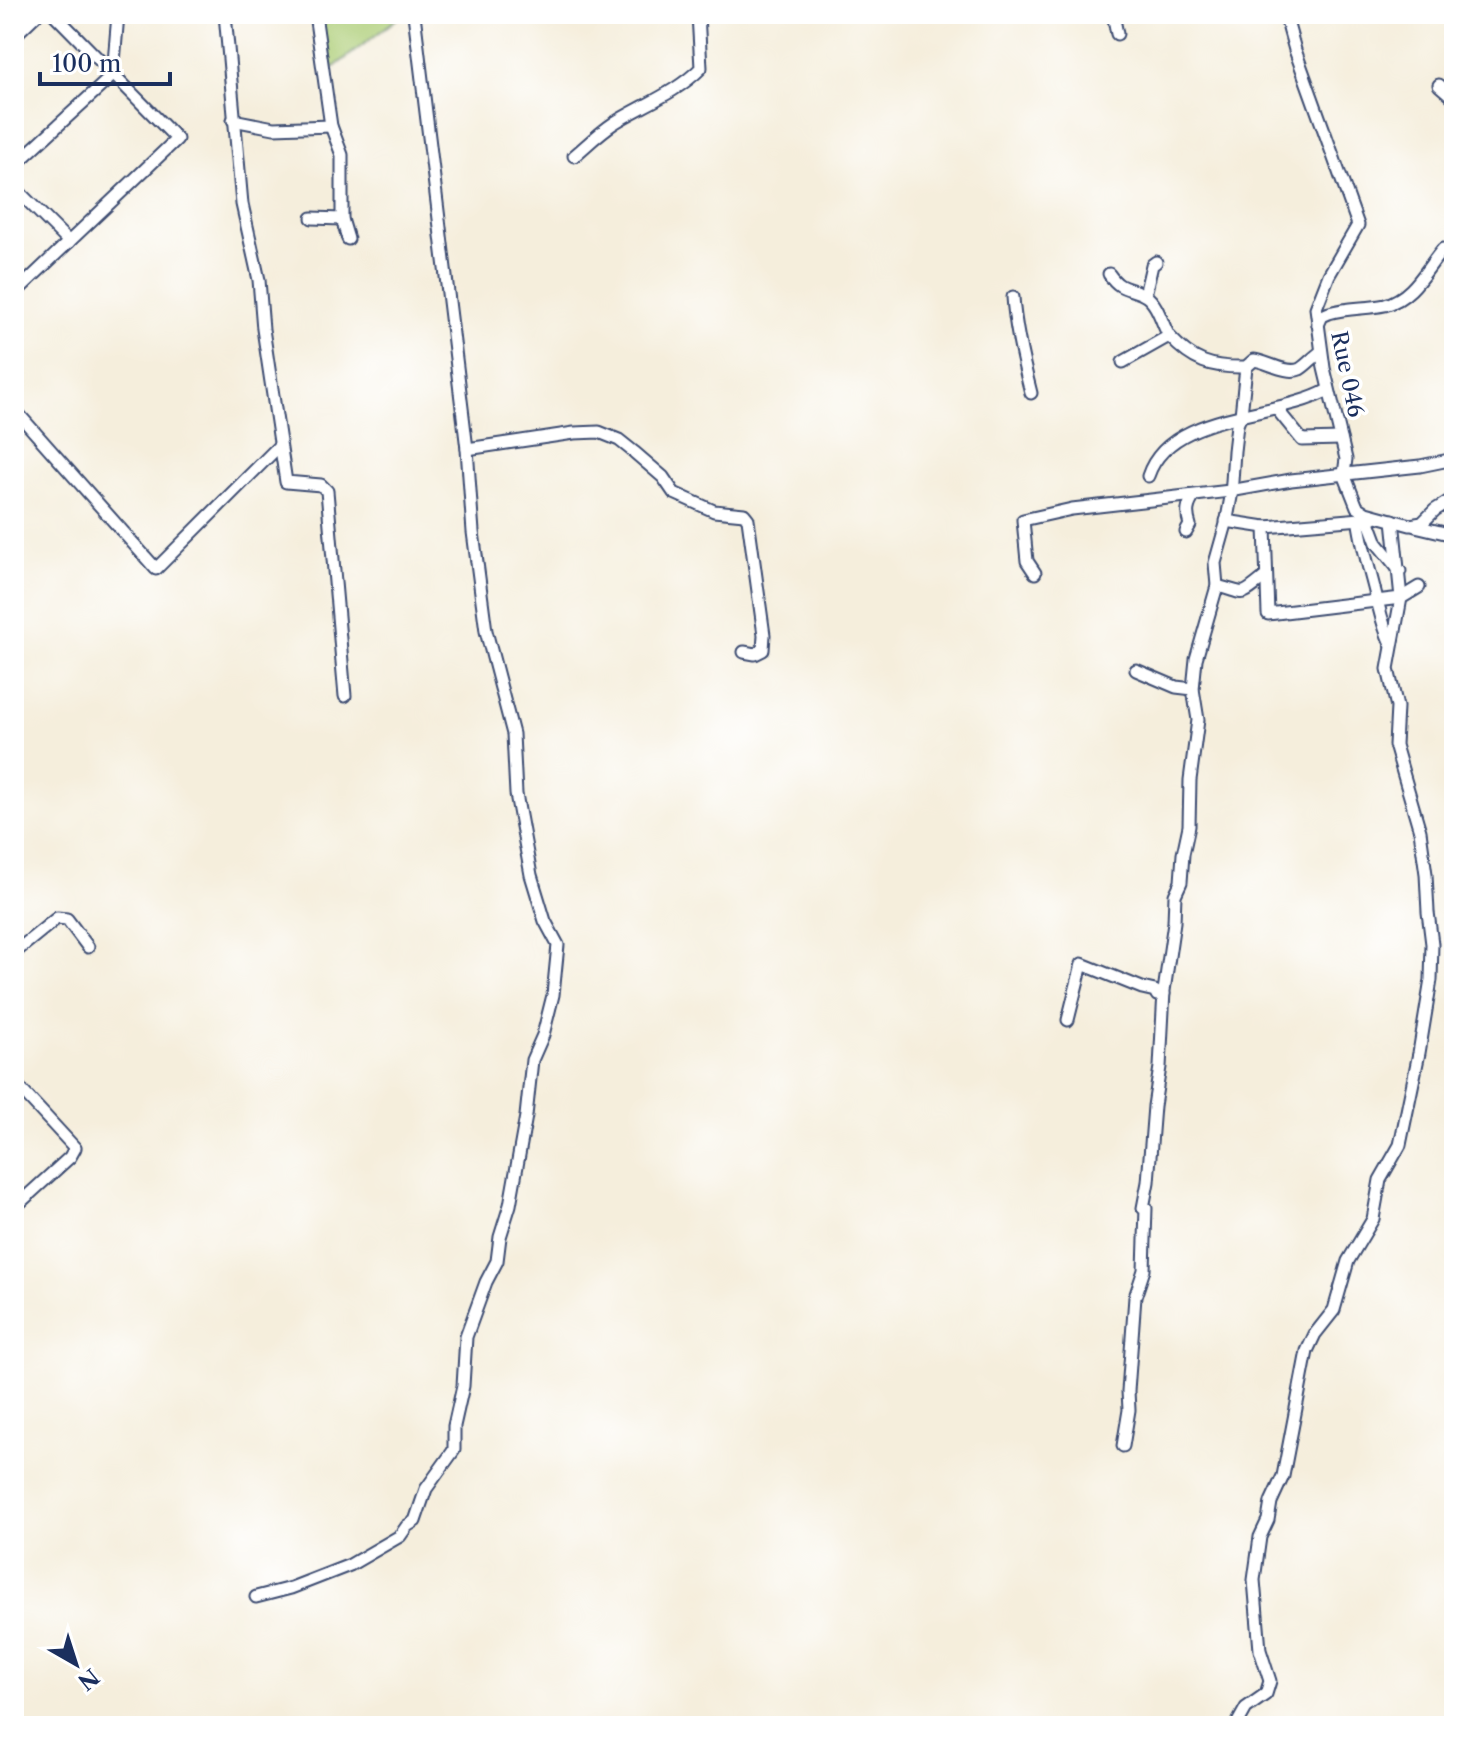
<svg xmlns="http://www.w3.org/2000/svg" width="1468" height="1740" viewBox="0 0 1468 1740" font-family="'Libre Caslon Text',serif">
	<rect width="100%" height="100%" fill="#fff"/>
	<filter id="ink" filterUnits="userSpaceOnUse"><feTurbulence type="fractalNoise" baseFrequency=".0125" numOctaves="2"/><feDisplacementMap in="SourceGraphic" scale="16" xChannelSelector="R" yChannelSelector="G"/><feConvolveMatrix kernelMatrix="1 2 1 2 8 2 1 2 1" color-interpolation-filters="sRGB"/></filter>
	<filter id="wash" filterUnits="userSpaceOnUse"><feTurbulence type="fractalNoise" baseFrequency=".006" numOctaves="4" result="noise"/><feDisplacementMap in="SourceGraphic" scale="32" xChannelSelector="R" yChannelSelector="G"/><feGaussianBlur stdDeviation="1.8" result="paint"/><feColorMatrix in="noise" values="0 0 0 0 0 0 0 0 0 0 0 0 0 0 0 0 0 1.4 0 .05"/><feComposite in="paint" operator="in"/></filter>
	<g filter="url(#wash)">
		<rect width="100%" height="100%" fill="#f5eedc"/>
		<polygon fill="#adce77" stroke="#647e6a" stroke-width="2" points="315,14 403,14 324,75"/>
	</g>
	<g filter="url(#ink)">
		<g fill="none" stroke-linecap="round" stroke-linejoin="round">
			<g stroke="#3c4c71" stroke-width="15">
				<g id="minor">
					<polyline points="225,14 242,204 259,280 263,329 286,482 321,485 327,491 345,696"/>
					<polyline points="315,14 331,126 342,155 342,219 348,239"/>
					<polyline points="1113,14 1117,34"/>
					<polyline points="1285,14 1295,50 1358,225 1329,275 1316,308 1324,368 1346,459 1344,474 1357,507 1366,513 1410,525 1422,523 1435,510 1454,498"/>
					<polyline points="1448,14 1454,18"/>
					<polyline points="14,36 37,14"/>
					<polyline points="1439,85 1454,98"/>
					<polyline points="233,120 274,128 331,126"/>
					<path d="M574 156C587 145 599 133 614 123 643 105 676 93 701 68L698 14"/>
					<polyline points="14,166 113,75 118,14"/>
					<polyline points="14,187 69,242"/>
					<polyline points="312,218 342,219"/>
					<path d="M1109 274C1122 293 1130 286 1146 296 1158 304 1162 324 1169 336"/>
					<polyline points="14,294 177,139 54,14"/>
					<polyline points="1145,295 1152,265 1156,262"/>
					<path d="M1013 297C1015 329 1023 362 1031 393"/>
					<path d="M1318 325 1322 316 1329 313C1347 307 1367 309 1385 305 1414 297 1425 270 1443 249"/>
					<path d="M1123 362 1169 336C1193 362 1211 368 1246 367L1254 360C1266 361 1287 375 1300 369 1307 365 1313 357 1321 352"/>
					<polyline points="1276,408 1302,440 1341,439"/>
					<polyline points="14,409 156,569 279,446"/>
					<polyline points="467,449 574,433 599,432 619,440 634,452 663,477 674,493 714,511 744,514 748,519 764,635 763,650 755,654 744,652"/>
					<path d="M1148 476C1170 410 1277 419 1328 390"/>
					<polyline points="1373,518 1265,527 1268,614 1401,598 1393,520"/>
					<polyline points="1368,519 1377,543 1400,571"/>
					<path d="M1362 520 1359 524C1363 551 1371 574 1377 600 1381 616 1384 629 1391 644"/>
					<polyline points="1226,521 1265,527"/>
					<polyline points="1415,526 1449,534 1454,519"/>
					<path d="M1186 532 1190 525C1186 513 1187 506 1194 496"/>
					<polyline points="1035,573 1027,561 1023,520 1072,509 1230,491 1291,480 1420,466 1454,459"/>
					<path d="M1217 586C1247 593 1238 599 1265 577"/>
					<polyline points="1136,670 1176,687 1193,689"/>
					<polyline points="14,953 57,918 67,919 88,947"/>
					<polyline points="1068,1020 1082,964 1142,988 1155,991 1157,995 1164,994"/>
					<polyline points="14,1082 75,1148 70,1157 14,1208"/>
					<polyline points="1123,1446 1129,1410 1128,1391 1135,1297 1144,1270 1146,1208 1143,1208 1148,1182 1154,1106 1160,1067 1164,991 1174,922 1175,895 1181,882 1183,854 1189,826 1190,780 1198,720 1193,689 1196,659 1217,586 1215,563 1226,524 1231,497 1234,451 1237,425 1241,415 1246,367"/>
					<polyline points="256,1597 291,1588 350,1565 400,1536 407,1526 415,1521 426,1489 454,1450 454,1426 463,1386 466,1337 486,1282 497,1261 500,1237 510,1205 526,1116 532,1060 543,1035 553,995 558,945 545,921 531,875 516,794 513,734 486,631 473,532 467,449 414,14"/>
					<polyline points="1236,1726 1246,1708 1266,1694 1270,1681 1260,1650 1254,1580 1260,1537 1268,1520 1271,1502 1283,1476 1307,1351 1315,1334 1334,1310 1348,1261 1373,1219 1380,1180 1400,1145 1419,1053 1431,980 1432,944 1428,912 1426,874 1420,831 1395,745 1397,707 1388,669 1401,598 1419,587"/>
				</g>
			</g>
			<use href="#minor" stroke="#fff" stroke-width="11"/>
		</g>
	</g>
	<g text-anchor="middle" stroke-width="7" stroke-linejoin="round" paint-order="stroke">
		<g font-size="22" fill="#1b2f5e" stroke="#fff">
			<text transform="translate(1348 374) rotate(78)" y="8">Rue 046</text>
		</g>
	</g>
	<rect width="1468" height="1740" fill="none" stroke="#fff" stroke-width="48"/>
	<g transform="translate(76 1664) rotate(141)" stroke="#ffffff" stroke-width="6" paint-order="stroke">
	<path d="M0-6L14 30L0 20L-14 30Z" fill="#1b2f5e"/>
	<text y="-12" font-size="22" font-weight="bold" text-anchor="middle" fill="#1b2f5e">N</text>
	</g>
	<path d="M40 72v12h130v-12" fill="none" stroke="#1b2f5e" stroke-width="4"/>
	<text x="52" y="72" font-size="24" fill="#1b2f5e" stroke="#ffffff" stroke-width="6" paint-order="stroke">100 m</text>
</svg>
